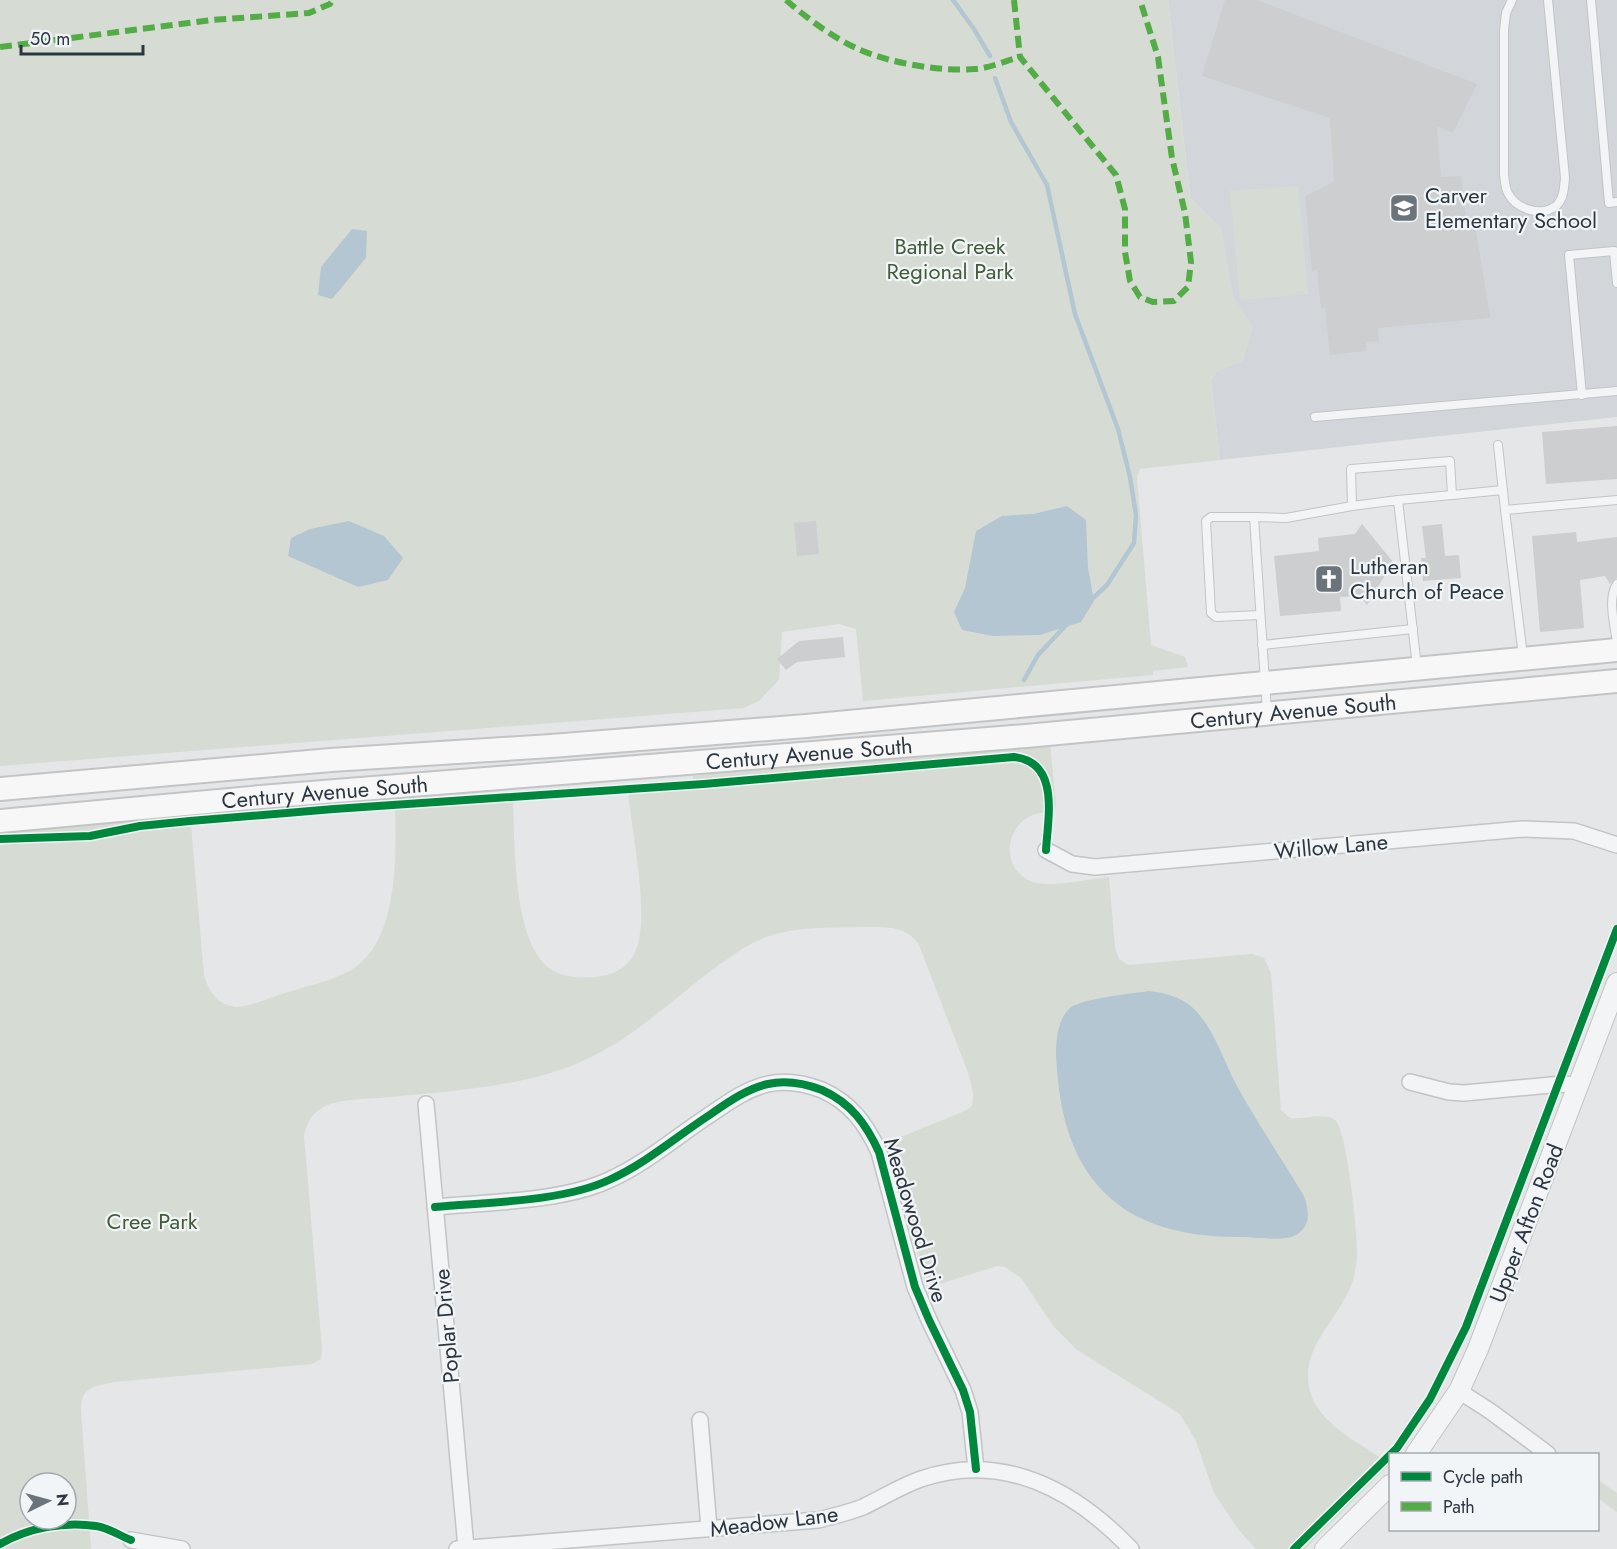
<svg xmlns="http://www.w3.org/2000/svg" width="1617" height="1549" viewBox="0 0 1617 1549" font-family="Jost,sans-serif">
	<rect width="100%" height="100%" fill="#e4e6e8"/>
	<polygon fill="#d2d6db" points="1168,0 1617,0 1617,417 1220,460"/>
	<g fill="#d6dcd4" fill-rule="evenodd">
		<path d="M0 0H1168L1190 197 1222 229 1233 296 1253 327 1243 361 1217 372 1211 381 1220 460 1140 469 1137 477 1151 645 1185 657 1188 667 1153 671V675L863 701 856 629 839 624 782 632 779 680 759 701 744 708 0 766ZM352 229 366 258 332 298 340 245Z"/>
		<polygon points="1298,186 1308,294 1240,300 1230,191"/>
		<path d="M1050 743 1056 805 1054 813C1007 806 992 870 1036 883 1052 887 1091 879 1109 877L1115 947 1119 959 1128 965 1252 954 1264 958 1271 973 1281 1110 1290 1118C1303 1120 1324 1112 1335 1120 1347 1130 1357 1230 1357 1249 1357 1259 1356 1270 1353 1280 1341 1319 1298 1347 1310 1391 1318 1423 1357 1441 1382 1459L1290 1549H1256L1238 1529 1214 1493 1196 1441 1180 1414 1077 1350 1054 1327 1021 1278 1005 1267 997 1266 930 1287 915 1243 888 1142 965 1111 972 1106 973 1094 969 1075 919 945C907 925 884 927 862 927 829 928 790 926 759 940 745 946 732 956 720 964 676 996 637 1036 587 1059 529 1087 454 1090 391 1097 372 1099 335 1098 320 1109 310 1115 307 1125 304 1135L322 1349 321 1359 312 1364 114 1382C94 1387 81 1386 81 1410L91 1549H0V831L191 813V818L186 819V825H191L204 975C209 993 218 1005 237 1007 256 1005 276 995 295 990 314 984 334 980 351 970 399 942 396 856 395 808L513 801C515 843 512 952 556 972 568 978 583 978 596 977 615 975 631 966 637 947 649 912 632 832 628 793L694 788 693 776ZM30 1483H66V1519H30Z"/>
		<polygon points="1386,1463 1389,1465 1305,1549 1299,1549 1349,1502"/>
		<polygon points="1598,1480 1617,1493 1617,1512 1598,1498"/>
	</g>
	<g fill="#b4c6d1">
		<polygon points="352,229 367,231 366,258 332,299 318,295 321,267"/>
		<polygon points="1067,506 1086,520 1088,568 1094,601 1081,622 1040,635 993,636 962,630 954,612 965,588 976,531 1002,516 1033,514"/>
		<polygon points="349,521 384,536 403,558 388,580 358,587 288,556 291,538 310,529"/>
		<path d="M1149 991C1165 993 1179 996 1192 1007 1214 1027 1223 1060 1237 1086 1258 1124 1282 1159 1304 1196 1308 1209 1312 1223 1299 1233 1288 1243 1256 1237 1241 1237 1126 1238 1065 1185 1057 1069 1055 1051 1055 1021 1070 1008 1080 999 1134 993 1149 991Z"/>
	</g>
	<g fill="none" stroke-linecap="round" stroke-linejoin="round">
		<g stroke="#b4c6d1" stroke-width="4.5">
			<polyline points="953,0 974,29 990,56"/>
			<polyline points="995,78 1011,122 1047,185 1075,314 1118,429 1130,477 1136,515 1134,543 1107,585 1091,600"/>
			<polyline points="1024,680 1038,655 1068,623"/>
		</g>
	</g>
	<g fill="#ccced0">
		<polygon points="1225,0 1257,0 1477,84 1453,133 1437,126 1441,177 1461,176 1466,218 1474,217 1490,318 1378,328 1379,341 1366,342 1366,351 1330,355 1325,308 1321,309 1317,270 1312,271 1305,196 1334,182 1330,118 1202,76"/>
		<polygon points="1617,426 1617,479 1546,484 1542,432"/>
		<polygon points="816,521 819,554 797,556 794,523"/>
		<polygon points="1362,524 1393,562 1367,605 1360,596 1340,597 1341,611 1280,616 1274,556 1319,551 1318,538 1355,534"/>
		<polygon points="1442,524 1445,556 1459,555 1461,578 1423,581 1421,558 1426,558 1422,526"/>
		<polygon points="1576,532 1577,542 1617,537 1617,578 1610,584 1605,576 1580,580 1584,628 1540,632 1532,536"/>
		<polygon points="843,637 845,657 797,662 786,670 777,659 799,641"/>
	</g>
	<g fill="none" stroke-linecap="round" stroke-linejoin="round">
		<g stroke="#c2c4c6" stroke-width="10">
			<g id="service">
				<path d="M1512 0 1506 13 1504 30V175C1505 181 1505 188 1508 193 1516 209 1542 218 1557 205 1564 198 1564 187 1565 178L1548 0"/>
				<polyline points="1591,0 1609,203 1617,202"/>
				<polyline points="1582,395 1569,255 1614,251 1617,283"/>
				<polyline points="1315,417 1617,391"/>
				<polyline points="1498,445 1505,510"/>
				<polyline points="1452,495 1503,490"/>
				<polyline points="1352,506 1351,469 1450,461 1452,495 1398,500"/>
				<polyline points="1254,517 1211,517 1206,521 1211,613 1216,617 1260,615"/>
				<path d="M1617 584C1607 598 1615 626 1617 643"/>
				<polyline points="1262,645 1413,629"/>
				<polyline points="1523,656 1505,510 1617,500"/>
				<polyline points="1267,712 1254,517 1286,518 1352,506 1398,500 1417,667"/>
			</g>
		</g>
		<g stroke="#c2c4c6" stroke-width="18">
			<g id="minor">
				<polyline points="1046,850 1072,864 1095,867 1522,829 1574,831 1617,845"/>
				<polyline points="1410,1082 1449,1092 1464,1093 1562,1084 1578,1085"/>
				<polyline points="426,1104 466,1548"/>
				<path d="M435 1207C487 1202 562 1202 609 1180 645 1164 676 1137 708 1116 727 1103 746 1089 768 1084 786 1080 806 1084 822 1090 851 1103 866 1124 879 1152L915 1287 929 1320 963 1390 970 1412 976 1469"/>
				<polyline points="1459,1391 1490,1411 1548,1454"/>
				<polyline points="700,1420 709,1528"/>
				<polyline points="131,1540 182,1549"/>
				<path d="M457 1549 818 1520C833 1516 848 1513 863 1507 882 1498 901 1486 921 1479 1003 1451 1075 1490 1131 1549"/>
			</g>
		</g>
		<g stroke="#c2c4c6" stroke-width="22">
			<g id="tertiary">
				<polyline points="1416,1454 1459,1391 1478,1349 1617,983"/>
				<polyline points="1325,1549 1390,1485"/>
			</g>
		</g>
		<g stroke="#c2c4c6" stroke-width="26">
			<g id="secondary">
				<polyline points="0,789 331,760 551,746 806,726 1617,650"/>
				<path id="s1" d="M0 821 261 797 1026 736 1617 681"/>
			</g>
		</g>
		<use href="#service" stroke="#f3f4f5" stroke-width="8"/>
		<use href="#minor" stroke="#f3f4f5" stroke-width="15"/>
		<use href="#tertiary" stroke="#f3f4f5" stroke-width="20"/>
		<use href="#secondary" stroke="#f7f7f7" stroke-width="22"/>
		<g stroke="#54ac46" stroke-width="6" stroke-dasharray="12 6" stroke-linecap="butt">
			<path d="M786 0C808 19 832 37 858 49 890 63 940 72 975 69 990 68 1005 61 1020 57"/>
			<polyline points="1014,0 1020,57 1116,175 1125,209 1125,252 1130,281 1140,297 1153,302 1174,301 1188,287 1191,262 1185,213 1172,158 1158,57 1140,0"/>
			<polyline points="0,47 212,20 309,13 330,4 333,0"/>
		</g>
		<g stroke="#f2f5f7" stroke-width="11">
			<g id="cycleway">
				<path d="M0 839 90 836 140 826 190 821 334 809 704 784 1014 757C1060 762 1048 817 1046 850"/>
				<path d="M435 1207C487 1202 562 1202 609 1180 645 1164 676 1137 708 1116 727 1103 746 1089 768 1084 786 1080 806 1084 822 1090 851 1103 866 1124 879 1152L915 1287 929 1320 963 1390 970 1412 976 1469"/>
				<path d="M0 1544C28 1528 64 1521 96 1526 107 1527 120 1536 131 1540"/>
				<polyline points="1294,1549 1397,1448 1430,1399 1466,1327 1617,929"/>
			</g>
		</g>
		<use href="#cycleway" stroke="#00873e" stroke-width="8"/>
	</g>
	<defs>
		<g id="school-square" transform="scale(1.5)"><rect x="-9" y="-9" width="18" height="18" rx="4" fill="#6c747b" stroke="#f2f5f7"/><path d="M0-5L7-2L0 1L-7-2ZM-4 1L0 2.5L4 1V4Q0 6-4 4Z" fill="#fff"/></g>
		<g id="church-square" transform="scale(1.5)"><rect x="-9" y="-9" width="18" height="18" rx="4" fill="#6c747b" stroke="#f2f5f7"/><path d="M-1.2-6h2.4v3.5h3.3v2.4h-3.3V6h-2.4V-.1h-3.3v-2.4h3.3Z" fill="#fff"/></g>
	</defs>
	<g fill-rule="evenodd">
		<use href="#school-square" x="1404" y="208"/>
		<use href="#church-square" x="1329" y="579"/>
	</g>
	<g text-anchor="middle" stroke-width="4.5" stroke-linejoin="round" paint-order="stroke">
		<g font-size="22" fill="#2b3641" stroke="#f2f5f7" text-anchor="start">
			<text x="1425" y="203">Carver<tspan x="1425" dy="25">Elementary School</tspan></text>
			<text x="1350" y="574">Lutheran<tspan x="1350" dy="25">Church of Peace</tspan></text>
		</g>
		<g font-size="22" fill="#445b39" stroke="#f2f5f7">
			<text x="950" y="254">Battle Creek<tspan x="950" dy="25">Regional Park</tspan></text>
			<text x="152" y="1229">Cree Park</text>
		</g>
		<g font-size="22" fill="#2b3641" stroke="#f2f5f7">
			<text dy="8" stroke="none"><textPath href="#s1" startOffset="1298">Century Avenue South</textPath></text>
			<text dy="8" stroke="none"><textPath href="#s1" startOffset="812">Century Avenue South</textPath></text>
			<text dy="8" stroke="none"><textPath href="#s1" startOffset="326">Century Avenue South</textPath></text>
			<text transform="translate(1331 846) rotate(-5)" y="8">Willow Lane</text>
			<text transform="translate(916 1220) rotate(73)" y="8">Meadowood Drive</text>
			<text transform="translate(1526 1223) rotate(-69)" y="8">Upper Afton Road</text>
			<text transform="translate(446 1326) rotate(-95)" y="8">Poplar Drive</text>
			<text transform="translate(774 1521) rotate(-7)" y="8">Meadow Lane</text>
		</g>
	</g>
	<rect x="1389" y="1453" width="210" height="78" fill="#f2f5f7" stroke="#a2a9ae" stroke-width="1.5"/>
	<rect x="1401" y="1472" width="30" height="9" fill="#00873e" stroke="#a2a9ae" stroke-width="1.5"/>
	<text x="1443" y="1483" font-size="18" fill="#2b3641">Cycle path</text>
	<rect x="1401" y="1502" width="30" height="9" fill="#54ac46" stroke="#a2a9ae" stroke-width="1.5"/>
	<text x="1443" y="1513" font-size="18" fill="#2b3641">Path</text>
	<g transform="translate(48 1501) rotate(85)"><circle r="28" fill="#f2f5f7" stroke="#a2a9ae" stroke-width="1.5"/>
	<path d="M0-4.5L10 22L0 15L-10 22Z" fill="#6c747b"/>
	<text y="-9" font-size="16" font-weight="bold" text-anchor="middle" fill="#2b3641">N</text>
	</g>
	<path d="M21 45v9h122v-9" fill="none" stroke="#2b3641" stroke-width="3"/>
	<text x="30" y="45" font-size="18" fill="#2b3641" stroke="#f2f5f7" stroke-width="4.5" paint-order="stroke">50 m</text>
</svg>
